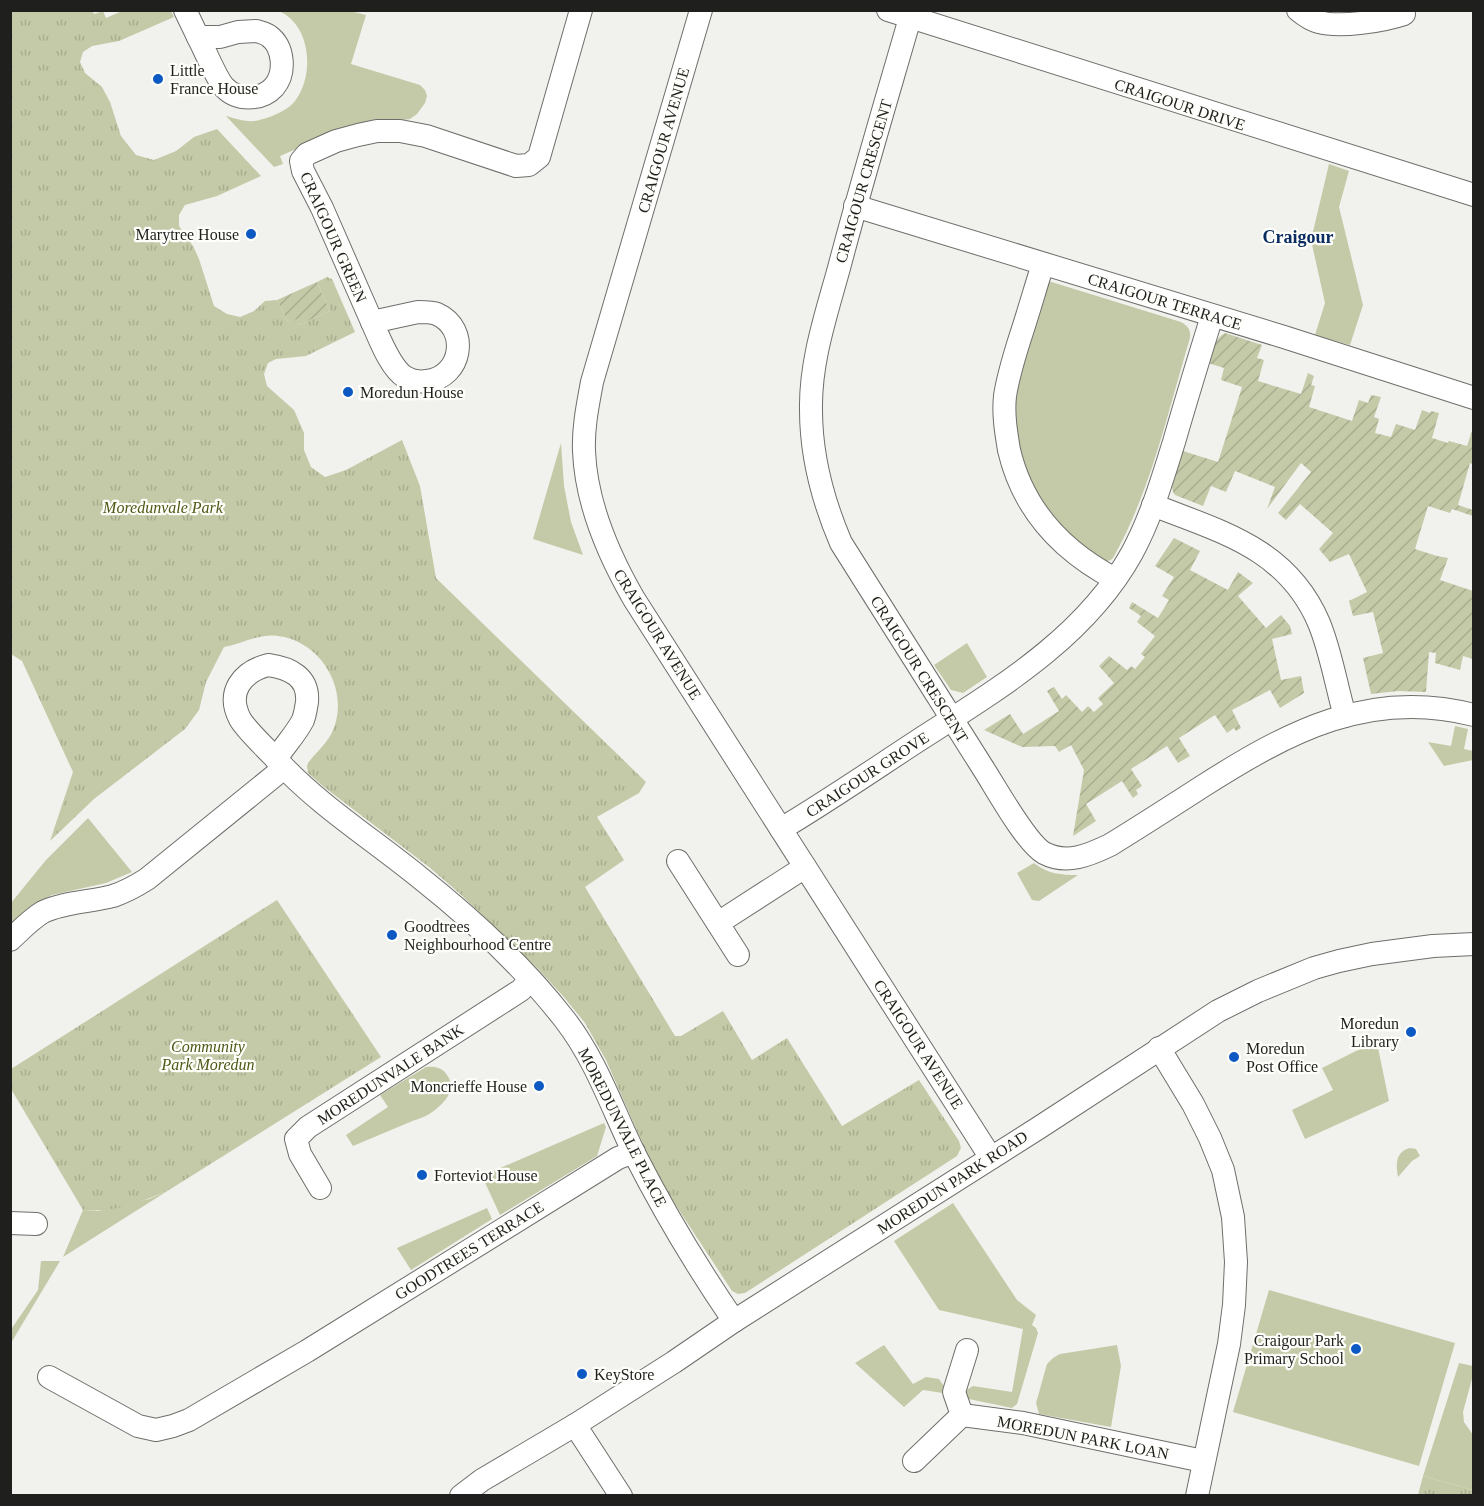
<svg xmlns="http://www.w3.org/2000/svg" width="1484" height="1506" viewBox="0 0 1484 1506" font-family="Georgia,serif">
	<defs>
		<pattern id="park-tufts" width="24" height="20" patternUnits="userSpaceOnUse" patternTransform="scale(1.5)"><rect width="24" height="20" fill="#c4caa7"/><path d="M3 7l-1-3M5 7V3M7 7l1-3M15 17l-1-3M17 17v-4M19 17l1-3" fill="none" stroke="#a8ad8f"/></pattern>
		<pattern id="garden-furrows" width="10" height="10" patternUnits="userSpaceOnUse" patternTransform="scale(1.5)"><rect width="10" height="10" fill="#c4caa7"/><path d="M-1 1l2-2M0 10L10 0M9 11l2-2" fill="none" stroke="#a8ad8f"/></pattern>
	</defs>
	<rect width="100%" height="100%" fill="#f1f2ed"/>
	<g fill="#c4caa7">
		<path d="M279 11H350L366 15 351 64 420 85 425 90 427 96 425 103 417 114 410 119 395 121H376L354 124 280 156 283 164 274 167 226 116C234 118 242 121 249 121 254 122 259 120 263 119 274 116 288 110 295 101 315 75 311 25 279 11Z"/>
		<polygon points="1329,164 1349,171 1339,207 1363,305 1350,345 1315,335 1325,303 1311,240"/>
		<path d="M1045 280 1181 322C1188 326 1191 330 1190 338 1168 411 1151 491 1113 558 1107 564 1099 560 1092 557L1039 503 1015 443V381Z"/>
		<polygon points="561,443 564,486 571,522 583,555 533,539"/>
		<polygon points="967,643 987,677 963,693 951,690 934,665"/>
		<polygon points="1455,726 1468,729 1464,749 1473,751 1473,760 1444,766 1428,742 1451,746"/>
		<polygon points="88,818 132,872 106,883 52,895 35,904 11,927 11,903 46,860"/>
		<path d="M1034 863C1048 874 1061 875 1078 875L1039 901 1032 900 1017 873Z"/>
		<polygon points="1377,1043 1389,1101 1305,1139 1292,1110 1333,1090 1322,1068 1356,1051"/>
		<path d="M426 1067C434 1066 442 1067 447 1075 457 1089 446 1101 435 1110 428 1116 418 1119 410 1122 391 1130 372 1138 353 1146L346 1135 388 1107 380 1095Z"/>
		<polygon points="604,1123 606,1127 597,1156 500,1215 482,1176"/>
		<path d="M1410 1148 1416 1149 1420 1156 1412 1161 1398 1177C1396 1164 1395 1152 1410 1148Z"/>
		<polygon points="169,1190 63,1257 83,1210 98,1211 149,1199"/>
		<polygon points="953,1203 1017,1300 1036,1315 1032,1325 1036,1328 1038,1333 1017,1404 1012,1408 964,1398 965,1391 973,1386 1012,1392 1023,1329 939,1310 894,1241"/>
		<polygon points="487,1208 492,1219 411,1270 397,1248"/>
		<polygon points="41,1261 60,1261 11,1343 11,1328 12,1328 38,1290"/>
		<polygon points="1269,1290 1455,1343 1419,1466 1233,1412"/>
		<polygon points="884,1345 913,1384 926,1377 939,1379 944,1386 943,1393 923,1390 904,1407 855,1363"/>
		<polygon points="1117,1345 1121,1366 1111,1427 1039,1414 1036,1403 1047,1364 1053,1358 1060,1354"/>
		<polygon points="1459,1363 1473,1366 1473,1375 1463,1412 1464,1422 1473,1435 1473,1490 1423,1476"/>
	</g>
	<g fill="url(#park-tufts)">
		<path d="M92 10 94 14 103 11 106 18 122 11H171L174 17 119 41 92 46 83 52 80 62 85 73 102 87 110 102 121 136 136 155 154 160 176 151 194 137 217 129 261 176 217 196 185 205 179 215V226L193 246 199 259 214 306 227 314 240 317 254 311 265 301 277 300 288 322 296 318 299 325 330 311 317 282 327 277 332 279 355 332 306 356 276 359 268 363 264 374 267 386 294 410 304 433V450L311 467 325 477 346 470 402 440 420 486 436 578 646 782 639 793 597 817 624 860 585 887 675 1036H681L723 1011 752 1060 787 1038 842 1126 919 1080 959 1141 961 1148 957 1156 745 1293 738 1294 732 1291 671 1198 651 1163 606 1060 585 1023 563 996 538 969 458 892 429 867 324 787 308 773 307 766 308 763C316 752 328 743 333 730 350 690 321 641 278 636 260 633 242 644 224 647L206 682 199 710 185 729 94 799 50 841 73 772 22 661 11 654V11Z"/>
		<path d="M277 900 381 1057 169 1190C141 1202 114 1213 83 1210L11 1089V1069Z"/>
		<polygon points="1423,1476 1473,1490 1473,1495 1418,1495"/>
	</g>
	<g fill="url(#garden-furrows)">
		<polygon points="317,282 330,311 299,325 296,319 288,322 277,300"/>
		<path d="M1225 333 1262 345 1257 358 1264 360 1258 381 1301 394 1308 373 1314 376 1311 385 1315 386 1309 407 1352 421 1359 400 1368 403 1371 395 1381 397 1374 417 1379 419 1375 433 1391 437 1396 424 1415 430 1422 410 1430 413 1431 411 1439 413 1432 438 1448 443 1449 441 1467 446 1472 431H1473V464L1470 463 1458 505 1473 510V516L1452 509 1450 513 1428 506 1415 549 1437 556 1448 558 1440 580 1473 591V659L1463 656 1460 670 1435 663 1436 653 1429 652 1426 692 1398 691 1371 694 1363 658 1383 653 1373 612 1353 616 1349 601 1367 592 1349 554 1330 562 1319 549 1333 533 1300 504 1286 520 1278 513 1311 472 1301 463 1267 509 1275 487 1235 471 1226 492 1211 486 1203 506 1175 495 1173 492 1172 487 1183 451 1218 462 1242 387 1221 380 1224 368 1208 363C1212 352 1214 339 1225 333Z"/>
		<polygon points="1174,538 1200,551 1190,570 1228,590 1238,572 1253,583 1238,596 1266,628 1281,615 1290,626 1292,634 1272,639 1281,680 1301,676 1304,693 1280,708 1270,690 1232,710 1241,728 1236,731 1234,728 1227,733 1215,715 1179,738 1190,756 1178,763 1167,746 1131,769 1142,786 1136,790 1138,794 1133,798 1122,781 1086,804 1096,821 1073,836 1084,770 1071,745 1059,752 1055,746 1022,747 984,730 1010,714 1023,734 1059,711 1047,691 1054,687 1062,699 1066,695 1082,712 1088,706 1094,712 1103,704 1098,698 1114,683 1099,666 1109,656 1127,670 1131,666 1135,669 1145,657 1141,654 1155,636 1137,622 1141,616 1129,608 1132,602 1158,618 1169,600 1162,596 1174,577 1155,566"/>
	</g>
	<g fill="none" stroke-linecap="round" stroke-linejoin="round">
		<g stroke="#6e6e6b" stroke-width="24">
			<g id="street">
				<polyline points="185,10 198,37"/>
				<path d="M701 10 592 382C588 404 583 427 584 451 586 503 608 554 634 599L991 1158"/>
				<polyline points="888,10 1474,195"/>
				<path d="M1298 10C1304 15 1311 20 1319 22 1340 28 1383 21 1404 14L1403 10"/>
				<path d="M910 18C886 101 861 184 839 268 826 315 810 362 811 410 811 457 823 501 841 543 888 618 936 693 983 768 996 788 1026 843 1044 853 1067 865 1089 855 1110 845 1141 826 1172 806 1203 786 1288 732 1369 688 1474 715"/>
				<path d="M256 31C260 32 266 34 269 36 284 47 286 73 274 87 261 101 237 101 224 87 216 78 205 50 198 37H220L238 32Z"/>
				<polyline points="855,206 1284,337 1474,398"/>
				<path d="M1043 264C1035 289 1028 314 1020 338 1014 357 1008 376 1005 396 1003 414 1006 432 1009 450 1023 510 1062 551 1115 579"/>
				<path d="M418 312C424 312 432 312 437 314 470 329 462 377 427 381 419 382 411 381 405 377 390 368 379 337 372 322Z"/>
				<polyline points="372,322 322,208 303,171 301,161 307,154 336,141 358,135 377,131 400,131 426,136 516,166 529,165 539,157 581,10"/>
				<path d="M1153 505C1221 532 1287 548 1319 623 1331 652 1336 685 1345 716"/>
				<path d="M268 665C290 668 309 677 307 702 306 708 305 715 303 720 296 734 284 746 276 759 266 748 247 731 240 719 226 692 242 672 268 665Z"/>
				<path d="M276 759C318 805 371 838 419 877 472 919 524 967 565 1020 596 1060 612 1108 634 1153 664 1212 697 1267 734 1321"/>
				<path d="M781 829C828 801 873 770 919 740 998 689 1085 638 1132 553 1151 518 1162 480 1174 442 1186 400 1199 358 1212 316"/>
				<polyline points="678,861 738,955"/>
				<polyline points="718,923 805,867"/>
				<path d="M10 940C21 930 31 919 43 912 63 902 91 902 113 896 125 892 136 886 147 879L284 768"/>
				<polyline points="1159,1048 1193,1104 1210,1138 1223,1170 1233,1217 1236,1262 1234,1305 1229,1344 1197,1496"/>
				<polyline points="320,1188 300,1154 296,1139 308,1127 521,990 530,979"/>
				<polyline points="10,1223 36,1224"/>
				<polyline points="49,1377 138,1426 156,1430 173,1426 189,1420 307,1351 618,1158 634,1152"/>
				<polyline points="962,1415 1023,1423 1203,1461"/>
				<polyline points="575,1425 621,1496"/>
				<polyline points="914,1461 962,1415 954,1392 967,1350"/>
				<polyline points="461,1496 482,1480 575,1425 674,1362 734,1321 1040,1127 1218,1011 1258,991 1314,968 1339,961 1372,954 1433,946 1474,944"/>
			</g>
		</g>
		<use href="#street" stroke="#fff" stroke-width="22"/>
	</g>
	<g fill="#0c59c3" stroke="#fefffb" stroke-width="2">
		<circle cx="158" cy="79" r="6"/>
		<circle cx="251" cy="234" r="6"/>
		<circle cx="348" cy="392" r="6"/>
		<circle cx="392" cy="935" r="6"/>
		<circle cx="1411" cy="1032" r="6"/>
		<circle cx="1234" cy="1057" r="6"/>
		<circle cx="539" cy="1086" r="6"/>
		<circle cx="422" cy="1175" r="6"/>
		<circle cx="1356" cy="1349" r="6"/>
		<circle cx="582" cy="1374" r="6"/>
	</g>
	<g text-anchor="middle" stroke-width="4.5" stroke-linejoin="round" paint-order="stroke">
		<g font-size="16" fill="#1f201e" stroke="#fefffb" text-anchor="start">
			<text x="170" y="76">Little<tspan x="170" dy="18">France House</tspan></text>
			<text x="239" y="240" text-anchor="end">Marytree House</text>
			<text x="360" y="398">Moredun House</text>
			<text x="404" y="932">Goodtrees<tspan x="404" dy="18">Neighbourhood Centre</tspan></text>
			<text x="1399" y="1029" text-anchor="end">Moredun<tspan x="1399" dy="18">Library</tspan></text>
			<text x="1246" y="1054">Moredun<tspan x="1246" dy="18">Post Office</tspan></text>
			<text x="527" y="1092" text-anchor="end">Moncrieffe House</text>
			<text x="434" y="1181">Forteviot House</text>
			<text x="1344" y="1346" text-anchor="end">Craigour Park<tspan x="1344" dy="18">Primary School</tspan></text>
			<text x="594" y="1380">KeyStore</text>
		</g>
		<g font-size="16" fill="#1f201e" stroke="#fefffb">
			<text transform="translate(1180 104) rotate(18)" y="6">CRAIGOUR DRIVE</text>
			<text transform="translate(663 140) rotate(-74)" y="6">CRAIGOUR AVENUE</text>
			<text transform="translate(863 181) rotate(-74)" y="6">CRAIGOUR CRESCENT</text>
			<text transform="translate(334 237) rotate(66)" y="6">CRAIGOUR GREEN</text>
			<text transform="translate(1165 301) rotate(17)" y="6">CRAIGOUR TERRACE</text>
			<text transform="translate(658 634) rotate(58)" y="6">CRAIGOUR AVENUE</text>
			<text transform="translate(920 669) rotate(58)" y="6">CRAIGOUR CRESCENT</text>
			<text transform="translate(867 774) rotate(-33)" y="6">CRAIGOUR GROVE</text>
			<text transform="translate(919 1044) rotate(57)" y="6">CRAIGOUR AVENUE</text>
			<text transform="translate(390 1074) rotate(-33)" y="6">MOREDUNVALE BANK</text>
			<text transform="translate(623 1127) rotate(63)" y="6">MOREDUNVALE PLACE</text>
			<text transform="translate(952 1182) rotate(-33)" y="6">MOREDUN PARK ROAD</text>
			<text transform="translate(469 1250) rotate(-32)" y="6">GOODTREES TERRACE</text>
			<text transform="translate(1083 1437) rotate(11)" y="6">MOREDUN PARK LOAN</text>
		</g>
		<g font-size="16" font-style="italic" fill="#505715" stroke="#fefffb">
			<text x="163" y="513">Moredunvale Park</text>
			<text x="208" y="1052">Community<tspan x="208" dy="18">Park Moredun</tspan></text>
		</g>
		<g font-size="18" font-weight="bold" fill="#0b2d61" stroke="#fefffb">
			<text x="1298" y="243">Craigour</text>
		</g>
	</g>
	<rect width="1484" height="1506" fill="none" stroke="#1f201e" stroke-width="24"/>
</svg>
